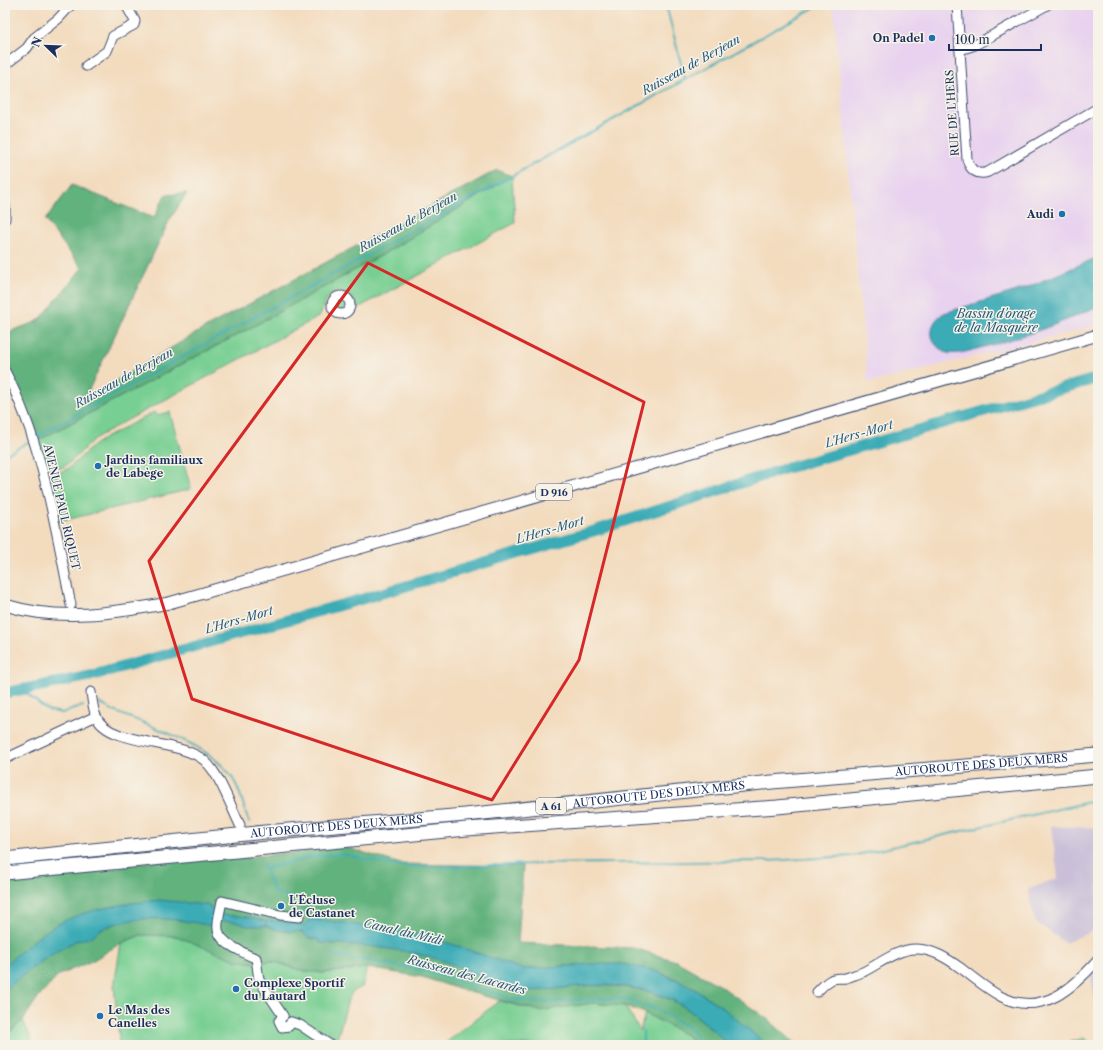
<svg xmlns="http://www.w3.org/2000/svg" width="1103" height="1050" viewBox="0 0 1103 1050" font-family="'Libre Caslon Text',serif">
	<rect width="100%" height="100%" fill="#f7f3e8"/>
	<filter id="ink" filterUnits="userSpaceOnUse"><feTurbulence type="fractalNoise" baseFrequency=".025" numOctaves="2"/><feDisplacementMap in="SourceGraphic" scale="8" xChannelSelector="R" yChannelSelector="G"/><feConvolveMatrix kernelMatrix="1 2 1 2 8 2 1 2 1" color-interpolation-filters="sRGB"/></filter>
	<filter id="wash" filterUnits="userSpaceOnUse"><feTurbulence type="fractalNoise" baseFrequency=".012" numOctaves="4" result="noise"/><feDisplacementMap in="SourceGraphic" scale="16" xChannelSelector="R" yChannelSelector="G"/><feGaussianBlur stdDeviation="0.9" result="paint"/><feColorMatrix in="noise" values="0 0 0 0 0 0 0 0 0 0 0 0 0 0 0 0 0 1.4 0 .05"/><feComposite in="paint" operator="in"/></filter>
	<g filter="url(#wash)">
		<rect width="100%" height="100%" fill="#f3dbbe"/>
		<polygon fill="#e8d2ef" points="833,5 1098,5 1098,325 868,383"/>
		<g fill="#c9bfd8">
			<polygon points="1051,826 1098,828 1098,933 1094,930 1065,943 1035,921 1028,889 1058,878"/>
			<polygon points="1098,955 1098,1014 1089,968"/>
		</g>
		<g fill="#78cf93" stroke="#4a7f78">
			<path d="M512 176 515 223 358 308C351 297 348 290 334 292L326 301 320 316 113 428C106 432 98 436 91 442 81 450 61 480 45 465 40 459 39 448 37 441L250 328 382 255Z"/>
			<circle cx="341" cy="305" r="6"/>
			<polygon points="154,412 157,415 170,412 191,489 58,522 48,482 51,476 69,468 94,445 105,438"/>
			<polygon points="141,935 176,936 254,963 272,961 303,971 323,973 367,968 362,987 353,991 348,1000 336,1043 339,1045 118,1045 119,1038 114,986 121,943"/>
			<polygon points="499,1001 540,1011 593,1003 625,1006 640,1031 645,1013 688,1036 695,1045 443,1045"/>
			<polygon points="23,1020 34,1045 5,1045 5,1037"/>
			<polygon points="1084,1038 1093,1045 1061,1045"/>
		</g>
		<g fill="#62b27d" stroke="#3e706e">
			<polygon points="497,170 512,176 382,255 250,328 37,441 5,369 5,333 36,322 42,317 82,268 45,220 72,185 154,218 165,195 187,193 169,221 86,396 100,390 210,325"/>
			<path d="M345 847 401 864 523 866 518 943 634 948 676 961 722 987 770 1021 797 1045C790 1045 773 1047 767 1045 760 1043 747 1029 741 1023 721 1007 700 990 676 979 627 957 574 966 522 969L511 966 518 989C540 990 561 987 582 986 619 984 659 989 690 1011 704 1021 717 1034 729 1045H695L688 1036 645 1013 625 1006 593 1003 540 1011 462 990 422 977 367 968 323 973 303 971 272 961 254 963 235 960 176 936 141 935 121 943 92 961 59 975 37 999 23 1020 5 1037V881L76 875 152 861 240 858Z"/>
		</g>
		<g fill="#3aabb6" stroke="#2a6d8a">
			<path d="M1098 257V306C1061 324 1020 338 980 348 969 351 958 355 947 353 928 345 926 324 944 313L1023 289Z"/>
			<path d="M160 900 207 905 224 915 249 917 266 921V926H247L237 922 216 921 211 926C176 918 134 913 100 930 96 932 94 935 90 937 87 939 82 939 78 940 52 952 26 972 5 990V965C21 951 37 936 56 925 84 909 128 903 160 900Z"/>
			<path d="M311 919 345 923 425 936 461 947 522 969 592 964H622L649 969 675 979 699 992 723 1008 767 1045H729C717 1034 704 1021 690 1011 659 988 618 983 580 986 560 988 537 993 517 989 494 985 476 973 455 965 411 949 366 945 320 943L319 940 307 937 302 932 282 931 266 926V921H283L303 926Z"/>
		</g>
		<g fill="none" stroke-linecap="round" stroke-linejoin="round">
			<g stroke="#3aabb6" stroke-width="2">
				<polyline points="666,5 685,79"/>
				<polyline points="36,437 512,176 819,5"/>
				<polyline points="5,455 30,441"/>
				<polyline points="22,690 47,710 62,713 83,706"/>
				<path d="M100 703C113 713 128 716 144 723 173 735 216 751 233 779 241 791 244 809 249 822"/>
				<polyline points="263,864 274,892 301,900 304,909"/>
				<polyline points="265,869 316,856 343,854 396,866 444,867 535,864 768,861 852,856 1098,800"/>
				<polyline points="333,955 422,970 513,999 537,1002 622,998 656,1009 688,1027 703,1045"/>
				<polyline points="643,1045 643,1031"/>
			</g>
			<polyline stroke="#3aabb6" stroke-width="11" points="5,693 90,676 362,599 597,530 784,469 1098,378"/>
		</g>
	</g>
	<g filter="url(#ink)">
		<g fill="none" stroke-linecap="round" stroke-linejoin="round">
			<g stroke="#3b496c" stroke-width="11">
				<g id="minor">
					<path d="M957 5 967 159C970 170 977 176 988 172L1098 108"/>
					<polyline points="960,50 975,45 1047,5"/>
					<polyline points="5,65 27,48 34,38 58,19 71,5"/>
					<polyline points="86,66 107,51 113,36 134,25 135,21 126,5"/>
					<polyline points="5,205 5,219"/>
					<circle cx="341" cy="305" r="9"/>
					<path d="M5 371C43 444 55 526 71 605"/>
					<path d="M91 692C92 700 93 709 96 716 107 746 181 739 205 761 220 775 231 807 240 825"/>
					<polyline points="5,759 96,716"/>
					<path d="M817 992C821 988 826 982 831 980 835 977 841 979 846 978 851 976 858 974 863 972 879 964 897 949 916 949 933 949 948 959 962 969 975 979 988 990 1002 997 1042 1017 1073 988 1098 960"/>
					<path d="M283 1016 259 980 256 958C248 956 241 951 233 947 211 934 218 923 222 901L280 915 299 917"/>
					<polyline points="283,1016 279,1021 282,1027 289,1026 291,1022"/>
					<polyline points="291,1022 300,1025 330,1045"/>
				</g>
			</g>
			<g stroke="#3b496c" stroke-width="13">
				<path id="major" d="M5 605C60 622 114 613 169 603L1098 335"/>
			</g>
			<g stroke="#3b496c" stroke-width="15">
				<g id="highway">
					<path id="s1" d="M5 859 265 832 465 815 772 782 1098 755"/>
					<polyline points="5,873 467,829 777,807 1098,776"/>
				</g>
			</g>
			<use href="#minor" stroke="#fff" stroke-width="9"/>
			<use href="#major" stroke="#fff" stroke-width="11"/>
			<use href="#highway" stroke="#fff" stroke-width="13"/>
		</g>
	</g>
	<path fill="none" stroke="#d62828" stroke-width="3" stroke-linejoin="round" d="M368 263 644 402 579 660 492 800 192 699 149 561Z"/>
	<g fill="#1f6fb2" stroke="#f7f3e8" stroke-width="1.5">
		<circle cx="932" cy="38" r="4"/>
		<circle cx="1062" cy="214" r="4"/>
		<circle cx="98" cy="466" r="4"/>
		<circle cx="281" cy="906" r="4"/>
		<circle cx="236" cy="989" r="4"/>
		<circle cx="100" cy="1016" r="4"/>
	</g>
	<g text-anchor="middle" stroke-width="3" stroke-linejoin="round" paint-order="stroke">
		<g fill="#f7f3e8" stroke="#5d6a87" stroke-width="1">
			<rect x="536" y="484" width="36" height="16" rx="3"/>
			<rect x="536" y="798" width="30" height="16" rx="3"/>
		</g>
		<g font-size="10" font-weight="bold" fill="#1b2f5e">
			<text x="554" y="496">D 916</text>
			<text x="551" y="810">A 61</text>
		</g>
		<g font-size="11" font-weight="bold" fill="#1b2f5e" stroke="#f7f3e8" text-anchor="start">
			<text x="924" y="42" text-anchor="end">On Padel</text>
			<text x="1054" y="218" text-anchor="end">Audi</text>
			<text x="106" y="464">Jardins familiaux<tspan x="106" dy="13">de Labège</tspan></text>
			<text x="289" y="904">L'Écluse<tspan x="289" dy="13">de Castanet</tspan></text>
			<text x="244" y="987">Complexe Sportif<tspan x="244" dy="13">du Lautard</tspan></text>
			<text x="108" y="1014">Le Mas des<tspan x="108" dy="13">Canelles</tspan></text>
		</g>
		<g font-size="11" fill="#1b2f5e" stroke="#f7f3e8">
			<text transform="translate(952 113) rotate(-94)" y="4">RUE DE L'HERS</text>
			<text transform="translate(62 507) rotate(77)" y="4">AVENUE PAUL RIQUET</text>
			<text dy="4" stroke="none"><textPath href="#s1" startOffset="981">AUTOROUTE DES DEUX MERS</textPath></text>
			<text dy="4" stroke="none"><textPath href="#s1" startOffset="657">AUTOROUTE DES DEUX MERS</textPath></text>
			<text dy="4" stroke="none"><textPath href="#s1" startOffset="333">AUTOROUTE DES DEUX MERS</textPath></text>
		</g>
		<g font-size="12" font-style="italic" fill="#265a7d" stroke="#f7f3e8">
			<text transform="translate(691 65) rotate(-29)" y="4">Ruisseau de Berjean</text>
			<text transform="translate(408 222) rotate(-29)" y="4">Ruisseau de Berjean</text>
			<text x="996" y="318">Bassin d'orage<tspan x="996" dy="14">de la Masquère</tspan></text>
			<text transform="translate(124 378) rotate(-29)" y="4">Ruisseau de Berjean</text>
			<text transform="translate(859 434) rotate(-16)" y="4">L'Hers-Mort</text>
			<text transform="translate(550 530) rotate(-16)" y="4">L'Hers-Mort</text>
			<text transform="translate(239 620) rotate(-16)" y="4">L'Hers-Mort</text>
			<text transform="translate(403 932) rotate(13)" y="4">Canal du Midi</text>
			<text transform="translate(467 975) rotate(15)" y="4">Ruisseau des Lacardes</text>
		</g>
	</g>
	<rect width="1103" height="1050" fill="none" stroke="#f7f3e8" stroke-width="20"/>
	<g transform="translate(46 46) rotate(293)" stroke="#f7f3e8" stroke-width="3" paint-order="stroke">
	<path d="M0-3L7 15L0 10L-7 15Z" fill="#1b2f5e"/>
	<text y="-6" font-size="11" font-weight="bold" text-anchor="middle" fill="#1b2f5e">N</text>
	</g>
	<path d="M949 44v6h92v-6" fill="none" stroke="#1b2f5e" stroke-width="2"/>
	<text x="955" y="44" font-size="12" fill="#1b2f5e" stroke="#f7f3e8" stroke-width="3" paint-order="stroke">100 m</text>
</svg>
